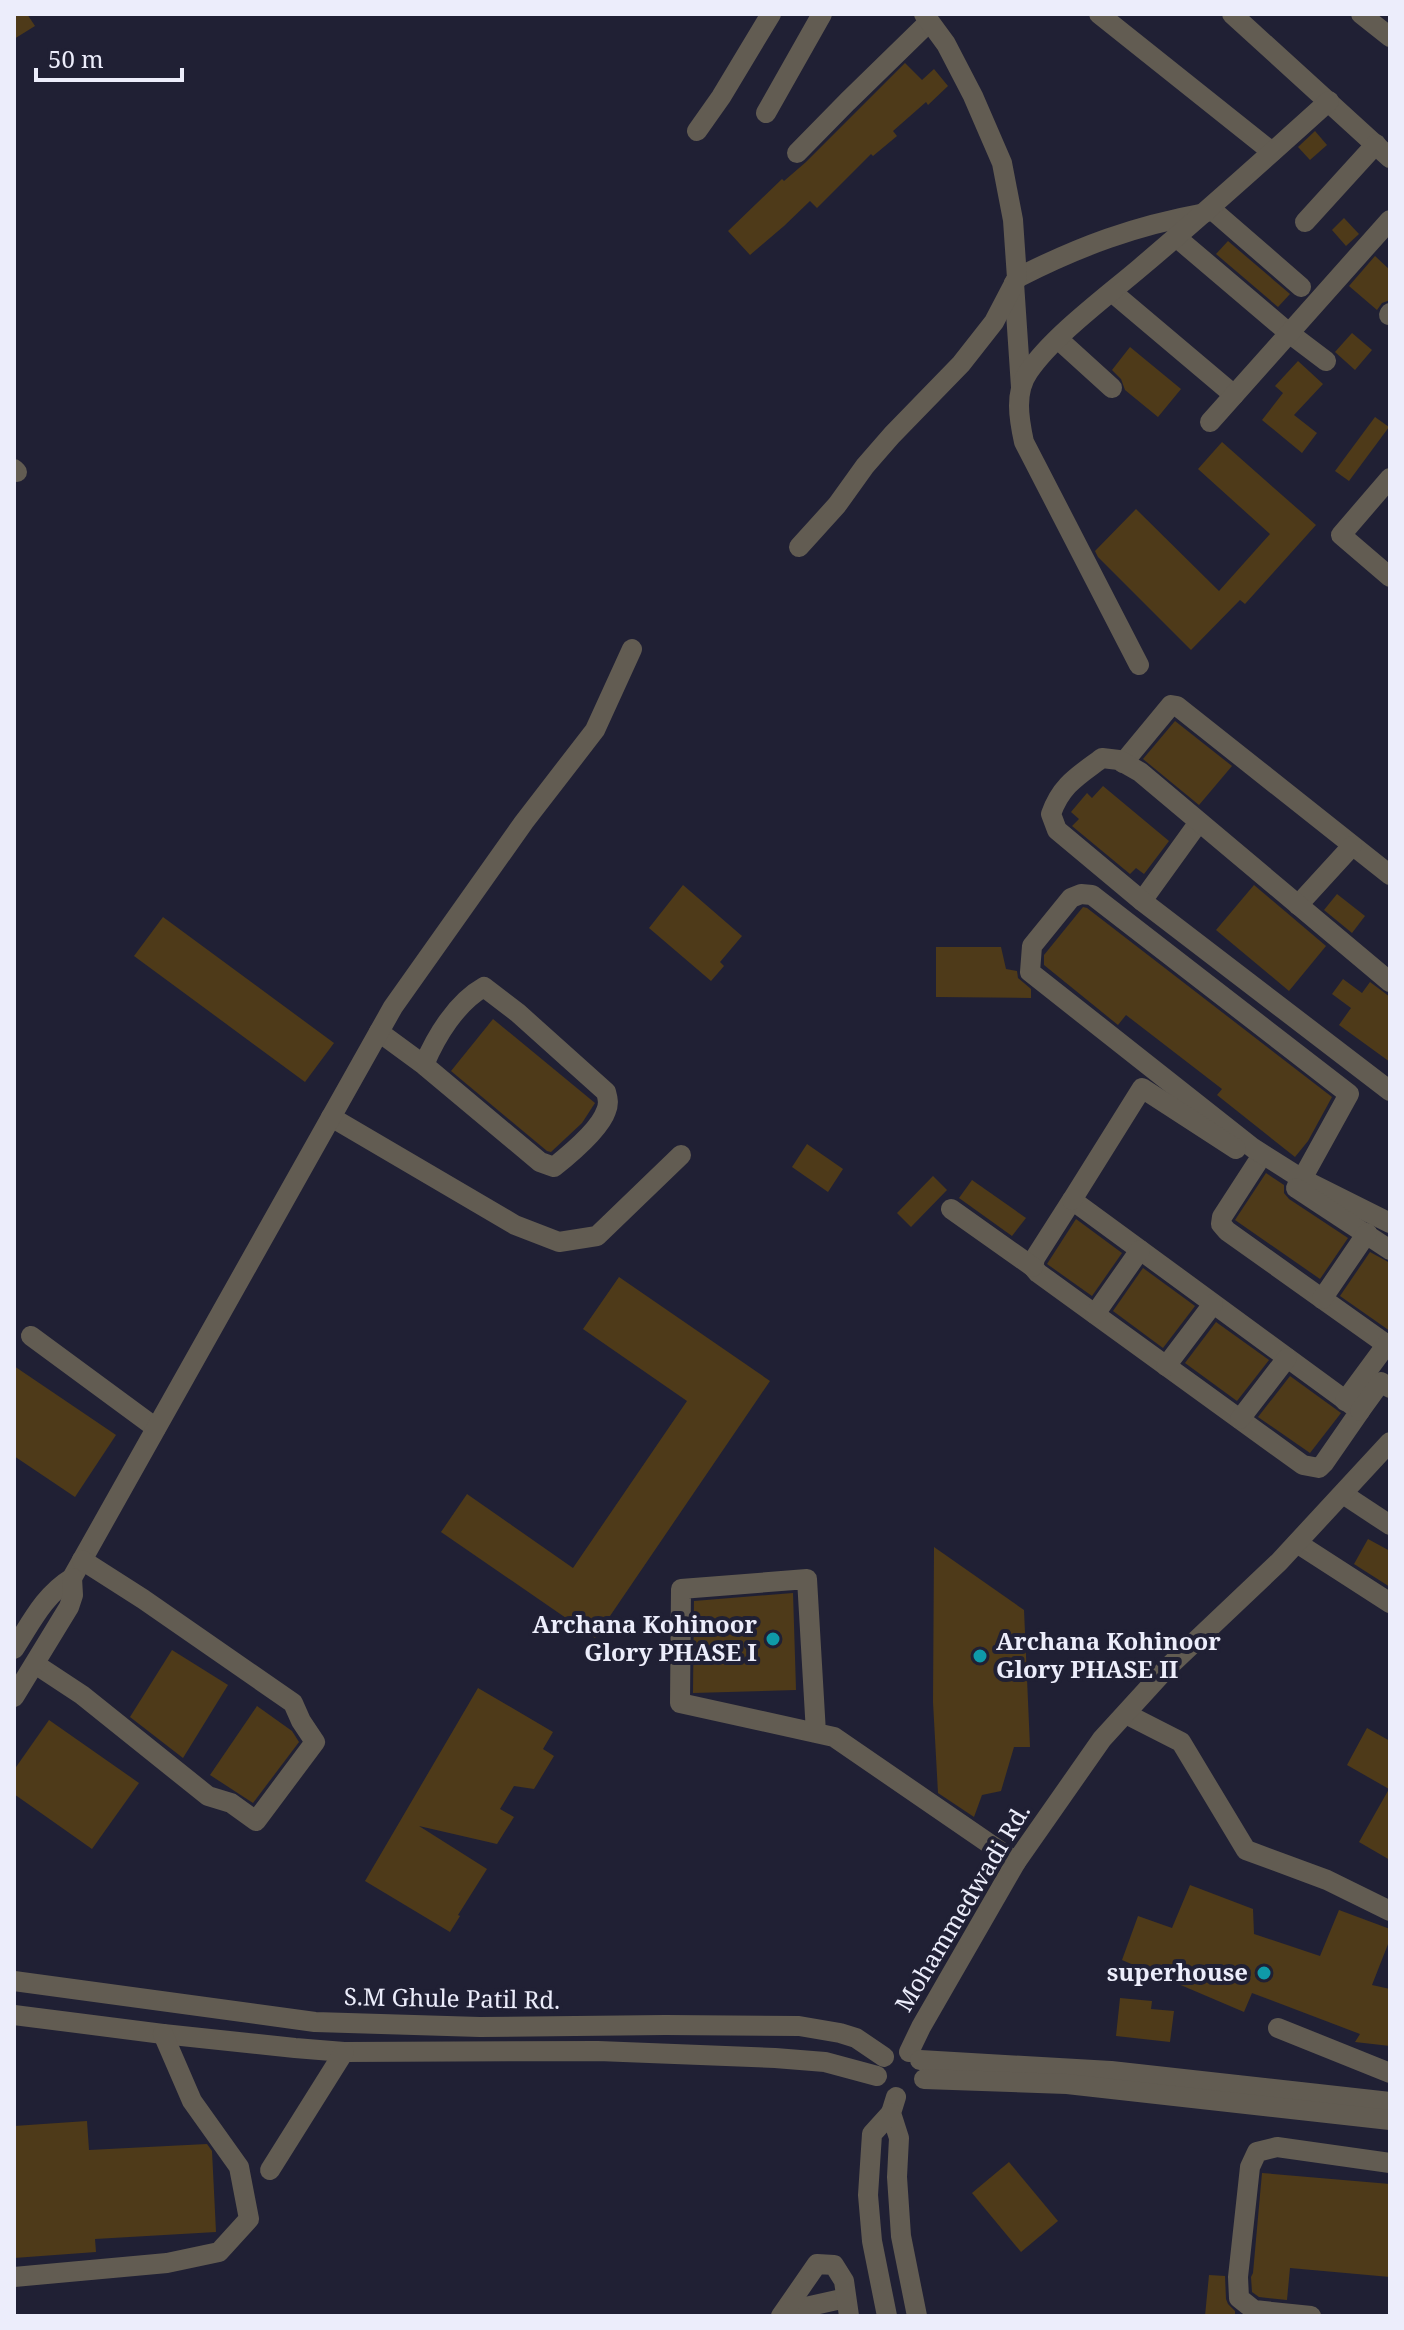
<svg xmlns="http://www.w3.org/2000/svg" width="1404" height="2330" viewBox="0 0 1404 2330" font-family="'Noto Serif',serif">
	<rect width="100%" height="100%" fill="#202034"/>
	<g fill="#4e3a19">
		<polygon points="14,14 27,14 35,26 14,39"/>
		<polygon points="905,63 922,80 934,69 948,86 928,105 926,102 893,131 897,136 873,156 871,154 817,208 810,201 784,226 750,255 728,231 782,179 784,181 806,162"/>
		<polygon points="1315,131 1327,145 1310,160 1298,147"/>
		<polygon points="1344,218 1359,234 1346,246 1332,230"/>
		<polygon points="1228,241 1290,294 1278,307 1216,254"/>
		<polygon points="1375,256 1390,270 1390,300 1382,303 1377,310 1349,286"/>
		<polygon points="1352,333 1372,350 1355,370 1335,352"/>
		<polygon points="1130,347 1181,389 1158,417 1125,390 1121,379 1112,370"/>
		<polygon points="1298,361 1323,384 1294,415 1317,433 1302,453 1262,420 1283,393 1275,386"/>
		<polygon points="1375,417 1389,427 1349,481 1335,471"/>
		<polygon points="1222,442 1316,525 1245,604 1240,600 1191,650 1098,557 1095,551 1136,509 1219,591 1270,534 1198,469"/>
		<polygon points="1175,721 1232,766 1199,805 1143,759"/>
		<polygon points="1103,786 1169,841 1144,874 1136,868 1130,874 1072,826 1079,819 1071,812 1087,793 1092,798"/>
		<polygon points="683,885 742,936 720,962 724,966 711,981 649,928"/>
		<polygon points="1254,885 1326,946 1289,991 1216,930"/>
		<polygon points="1337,894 1365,916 1352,933 1324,910"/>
		<polygon points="1083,907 1087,908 1332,1097 1308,1141 1295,1157 1217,1095 1222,1089 1126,1015 1118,1025 1044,965 1044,955"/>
		<polygon points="163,917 334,1043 305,1082 134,956"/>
		<polygon points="936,947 1001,947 1006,969 1017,971 1018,978 1031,989 1031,998 936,997"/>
		<polygon points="1343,979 1362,993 1370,982 1390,997 1390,1062 1339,1025 1351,1008 1332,994"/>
		<polygon points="493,1019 595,1103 582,1123 551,1152 547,1151 451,1071"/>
		<polygon points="807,1144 843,1169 828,1192 792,1167"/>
		<polygon points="1266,1173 1284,1185 1284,1193 1289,1199 1348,1238 1320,1279 1235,1220"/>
		<polygon points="933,1176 947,1190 911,1227 897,1213"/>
		<polygon points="972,1180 1026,1218 1012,1236 959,1198"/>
		<polygon points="1076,1219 1122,1253 1092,1296 1047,1264"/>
		<polygon points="1370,1252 1390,1263 1390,1331 1340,1296"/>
		<polygon points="1143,1268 1195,1306 1163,1348 1113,1311"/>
		<polygon points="619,1277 770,1381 595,1638 441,1532 467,1494 573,1568 687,1401 583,1329"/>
		<polygon points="1216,1322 1269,1360 1237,1401 1185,1363"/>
		<polygon points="14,1366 116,1435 75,1497 14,1456"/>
		<polygon points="1290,1376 1341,1413 1310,1453 1258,1417"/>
		<polygon points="1368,1539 1390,1551 1390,1587 1354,1564"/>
		<polygon points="934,1547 1024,1610 1030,1747 1014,1747 1001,1791 982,1795 974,1817 938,1793 933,1702"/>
		<polygon points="793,1593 796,1690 693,1693 694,1601"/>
		<polygon points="172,1650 228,1685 183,1758 130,1717"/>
		<polygon points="478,1688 553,1732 543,1749 554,1756 534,1789 514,1786 500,1809 514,1817 497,1844 419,1826 487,1869 458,1915 460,1916 450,1932 365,1881"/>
		<polygon points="257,1706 292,1731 299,1742 253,1803 210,1775"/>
		<polygon points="49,1720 139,1783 92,1849 14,1794 14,1770"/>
		<polygon points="1367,1728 1390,1741 1390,1860 1359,1842 1389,1789 1347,1765"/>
		<polygon points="1190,1885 1253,1909 1254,1934 1320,1956 1339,1910 1390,1929 1390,1939 1372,1985 1390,1989 1390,2046 1355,2042 1360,2034 1252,1993 1244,2012 1122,1960 1138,1916 1172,1928"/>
		<polygon points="1120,1998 1152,2001 1151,2009 1174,2011 1170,2042 1116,2036"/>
		<polygon points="87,2121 89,2150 207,2144 212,2151 216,2232 95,2239 96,2252 14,2258 14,2126"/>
		<polygon points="1009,2162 1058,2221 1021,2252 972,2193"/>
		<polygon points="1262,2173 1390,2184 1390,2277 1290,2268 1287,2300 1259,2297 1252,2292 1251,2277 1253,2273"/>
		<polygon points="1209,2275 1225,2276 1226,2299 1228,2304 1235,2311 1235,2316 1205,2316"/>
	</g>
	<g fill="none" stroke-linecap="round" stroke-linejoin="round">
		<g stroke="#625c52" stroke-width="20">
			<polyline points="1099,14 1272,152"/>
			<polyline points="1232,14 1390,158"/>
			<polyline points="1361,14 1390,37"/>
			<polyline points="766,113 822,14"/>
			<polyline points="697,131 721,97 771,14"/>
			<polyline points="797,153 847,102 929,22"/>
			<polyline points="1210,208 1301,287"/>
			<polyline points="1305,222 1376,144"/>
			<polyline points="1176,237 1289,333 1326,361"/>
			<path d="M1017 278C1080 246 1134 226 1205 213"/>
			<polyline points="1014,283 1021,387"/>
			<polyline points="1112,292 1234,395"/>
			<polyline points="1389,315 1390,313"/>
			<polyline points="1058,339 1112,388"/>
			<polyline points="1210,422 1390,220"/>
			<polyline points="14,469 17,472"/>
			<polyline points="1390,478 1341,535 1390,577"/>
			<polyline points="799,547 837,505 865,466 892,435 961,364 994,322 1017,278 1013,220 1002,163 973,96 946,44 924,14"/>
			<path d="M1139 665 1024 442C1019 419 1014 392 1029 371 1054 335 1107 296 1141 267 1205 213 1267 157 1329 101"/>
			<polyline points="1123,763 1171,705 1177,706 1390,875"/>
			<polyline points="1142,901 1199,822"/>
			<polyline points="1298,905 1352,846"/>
			<path d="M1390 982 1140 772 1119 760 1102 758C1078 776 1061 785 1051 814L1057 830 1142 901 1390 1091"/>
			<path d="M379 1032 424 1065 540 1162 554 1167C569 1155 600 1129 606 1111 609 1104 608 1099 606 1092L518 1013 484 987C457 1002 436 1036 424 1065"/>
			<polyline points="331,1117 515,1225 559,1242 597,1236 681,1155"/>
			<polyline points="1257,1163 1222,1217 1221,1224 1227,1231 1390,1347"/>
			<polyline points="1302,1179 1349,1094 1092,895 1081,894 1071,898 1032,946 1030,972 1253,1148 1302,1179 1390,1223"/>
			<polyline points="1296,1188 1390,1250"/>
			<polygon points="1072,1200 1360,1411 1324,1463 1319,1468 1303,1465 1038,1273 1033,1267 1035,1258"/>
			<polyline points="1072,1200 1142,1088 1236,1149"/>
			<polyline points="951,1209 1033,1267"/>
			<polyline points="1322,1299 1367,1233"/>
			<polyline points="1095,1314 1140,1250"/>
			<polyline points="31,1336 156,1428"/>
			<polyline points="1166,1366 1213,1304"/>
			<polyline points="1345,1401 1387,1344"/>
			<polyline points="1360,1411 1381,1382 1390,1388"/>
			<polyline points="1240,1419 1287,1358"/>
			<polyline points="1343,1494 1390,1525"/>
			<polyline points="1297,1543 1390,1603"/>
			<path d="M14 1649C31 1623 44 1595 72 1578L393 1007 524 822 595 730 632 649"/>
			<polyline points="35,1664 82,1695 208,1796 231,1803 256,1821 315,1742 301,1721 293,1703 143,1599 82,1560"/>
			<polyline points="14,1697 69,1607 73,1595 72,1578"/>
			<polyline points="1126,1714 1181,1742 1246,1850 1327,1880 1390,1911"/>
			<polyline points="816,1733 807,1579 681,1589 680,1703 834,1737 1016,1862"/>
			<polyline points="14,1981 315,2022 480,2027 665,2025 799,2026 840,2033 856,2038 884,2057"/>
			<polyline points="14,2015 163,2034 295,2048 344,2052 598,2051 775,2058 825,2062 877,2076"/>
			<polyline points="1278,2028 1390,2073"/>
			<polyline points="909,2052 921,2027 1016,1862 1102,1739 1165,1670 1279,1562 1390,1442"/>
			<polyline points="920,2060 1111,2071 1390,2102"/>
			<polyline points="924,2079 1067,2084 1390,2120"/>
			<polyline points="896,2097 891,2113 899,2138 897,2177 901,2236 917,2316"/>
			<polyline points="270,2170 344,2052"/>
			<polyline points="14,2277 167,2263 219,2252 249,2219 239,2167 192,2101 163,2034"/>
			<polyline points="801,2308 846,2298"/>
			<polyline points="781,2316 817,2264 834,2265 844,2281 849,2316"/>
			<polyline points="887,2316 872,2241 868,2195 872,2134 891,2113"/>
			<polyline points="1311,2316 1254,2310 1239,2298 1238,2277 1250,2167 1257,2152 1277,2147 1390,2163"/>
		</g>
	</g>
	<g fill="#0f9aa8" stroke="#202034" stroke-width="3">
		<circle cx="773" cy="1639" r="8"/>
		<circle cx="980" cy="1656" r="8"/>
		<circle cx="1264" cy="1973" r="8"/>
	</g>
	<g text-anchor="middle" stroke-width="8" stroke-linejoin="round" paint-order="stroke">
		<g font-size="24" font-weight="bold" fill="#ecedfb" stroke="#202034" text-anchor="end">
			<text x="757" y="1633">Archana Kohinoor<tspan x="757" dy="28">Glory PHASE I</tspan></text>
			<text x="996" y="1650" text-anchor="start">Archana Kohinoor<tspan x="996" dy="28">Glory PHASE II</tspan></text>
			<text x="1248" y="1981">superhouse</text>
		</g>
		<g font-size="24" fill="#ecedfb" stroke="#202034">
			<text transform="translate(963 1908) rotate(-59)" y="8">Mohammedwadi Rd.</text>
			<text transform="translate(452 1999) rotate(1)" y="8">S.M Ghule Patil Rd.</text>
		</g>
	</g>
	<rect width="1404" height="2330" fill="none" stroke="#ecedfb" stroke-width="32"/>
	<path d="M36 68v12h146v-12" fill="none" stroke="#ecedfb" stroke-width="4"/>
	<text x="48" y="68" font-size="24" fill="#ecedfb" stroke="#202034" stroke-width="6" paint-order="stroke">50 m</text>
</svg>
